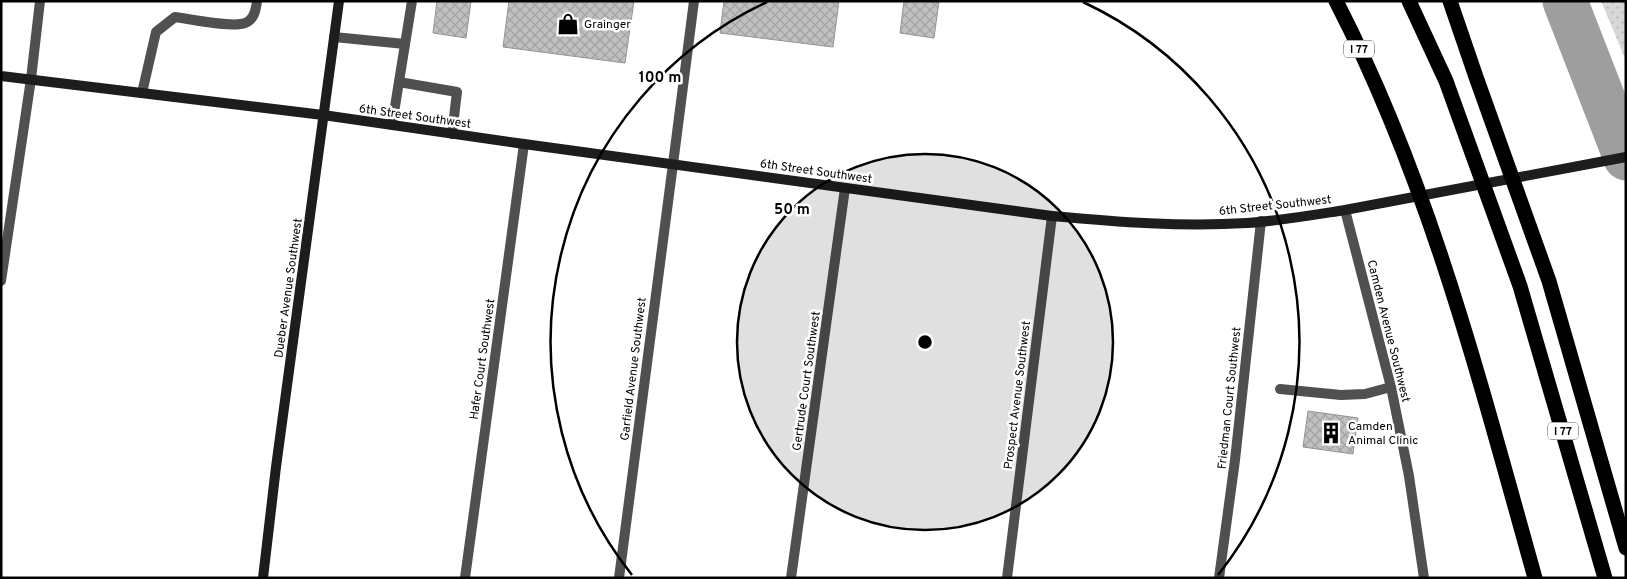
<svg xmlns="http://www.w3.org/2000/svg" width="1627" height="579" viewBox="0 0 1627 579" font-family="Overpass,sans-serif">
	<defs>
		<pattern id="park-dots" width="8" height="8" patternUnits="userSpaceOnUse" patternTransform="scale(1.25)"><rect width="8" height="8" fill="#d7d7d7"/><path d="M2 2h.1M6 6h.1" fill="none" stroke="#b7b7b7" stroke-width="1.8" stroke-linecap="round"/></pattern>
		<pattern id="building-cross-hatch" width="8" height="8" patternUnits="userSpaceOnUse" patternTransform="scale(1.25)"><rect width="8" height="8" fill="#c0c0c0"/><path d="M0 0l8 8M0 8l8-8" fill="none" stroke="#a3a3a3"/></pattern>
	</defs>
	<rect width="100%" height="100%" fill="#fff"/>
	<polygon fill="url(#park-dots)" points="1601,1 1626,1 1626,61"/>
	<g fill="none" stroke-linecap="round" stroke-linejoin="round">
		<polyline stroke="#9e9e9e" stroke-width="45" points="1565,1 1626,158"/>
	</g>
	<g fill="url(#building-cross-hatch)" stroke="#949494">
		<polygon points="437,1 471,1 466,38 433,33"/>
		<polygon points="509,1 634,1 625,63 503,47"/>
		<polygon points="724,1 839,1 833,47 720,33"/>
		<polygon points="904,1 939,1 934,38 900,33"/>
		<polygon points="1308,411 1358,418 1353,454 1303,447"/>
	</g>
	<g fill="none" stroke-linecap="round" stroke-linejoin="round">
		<g stroke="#505050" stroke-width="10">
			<polyline points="334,37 405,44"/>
			<polyline points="399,82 457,92 452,134"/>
			<path d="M142 93 156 32 175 17C190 19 232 28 245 23 254 20 256 10 257 1"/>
			<polyline points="392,125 412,1"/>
			<polyline points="673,164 694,1"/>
			<polyline points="1280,389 1341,395 1365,394 1391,387"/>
			<polyline points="465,578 524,144"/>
			<polyline points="791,578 845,188"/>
			<polyline points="1219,578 1235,460 1261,221"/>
		</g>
		<g stroke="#505050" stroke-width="10">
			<polyline points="1345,210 1391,387 1409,476 1424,578"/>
			<polyline points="1,281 31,79 40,1"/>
			<polyline points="619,578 673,164"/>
			<polyline points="1007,578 1052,216"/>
		</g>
		<g stroke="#1d1d1d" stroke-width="10">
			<path d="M1 76 323 115 524 144 1052 216C1117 222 1182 227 1247 223 1279 221 1313 215 1345 210L1626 157"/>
			<polyline points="263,578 276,467 339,1"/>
		</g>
		<g stroke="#000" stroke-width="15">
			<path d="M1336 1C1430 183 1480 382 1535 578"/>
			<polyline points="1409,1 1446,81 1520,286 1605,578"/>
			<polyline points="1450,1 1476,77 1549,281 1626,548"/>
		</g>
	</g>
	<circle cx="925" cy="342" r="188" fill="#000" fill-opacity=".12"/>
	<g fill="none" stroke="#000" stroke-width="2.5">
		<circle cx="925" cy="342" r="188"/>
		<path d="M632 575A375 375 0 0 1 767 2M1083 2A375 375 0 0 1 1218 575"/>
	</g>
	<defs>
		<g id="shop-bare" transform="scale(1.725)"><path d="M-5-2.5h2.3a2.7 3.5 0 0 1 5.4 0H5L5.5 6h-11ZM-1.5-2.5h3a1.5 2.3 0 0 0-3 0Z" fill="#000" stroke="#fff" stroke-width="2.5" paint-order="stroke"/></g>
		<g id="building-bare" transform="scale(1.725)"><path d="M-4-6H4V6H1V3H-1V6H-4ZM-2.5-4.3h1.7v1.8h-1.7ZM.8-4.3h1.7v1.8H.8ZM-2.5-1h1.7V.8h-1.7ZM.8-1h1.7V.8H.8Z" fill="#000" stroke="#fff" stroke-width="2.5" paint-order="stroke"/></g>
	</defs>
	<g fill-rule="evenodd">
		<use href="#shop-bare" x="568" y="24"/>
		<use href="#building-bare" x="1331" y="433"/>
	</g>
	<g text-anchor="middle" stroke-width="5" stroke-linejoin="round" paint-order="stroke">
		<g fill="#fff" stroke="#4c4c4c" stroke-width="1">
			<rect x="1344" y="40.5" width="30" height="17" rx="4"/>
			<rect x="1548" y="422.5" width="30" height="17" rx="4"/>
		</g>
		<g font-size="11" font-weight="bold" fill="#000">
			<text x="1359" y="53">I 77</text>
			<text x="1563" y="435">I 77</text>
		</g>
		<g font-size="12" fill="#000" stroke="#fff" text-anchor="start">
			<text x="584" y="28">Grainger</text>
			<text x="1348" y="430">Camden<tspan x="1348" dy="14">Animal Clinic</tspan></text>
		</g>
		<g font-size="12" fill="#000" stroke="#fff">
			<text transform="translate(415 116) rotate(8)" y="4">6th Street Southwest</text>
			<text transform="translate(816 171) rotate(8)" y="4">6th Street Southwest</text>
			<text transform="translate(1275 205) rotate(-6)" y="4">6th Street Southwest</text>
			<text transform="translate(288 288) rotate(-82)" y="4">Dueber Avenue Southwest</text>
			<text transform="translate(1389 331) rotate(76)" y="4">Camden Avenue Southwest</text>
			<text transform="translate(482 359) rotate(-82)" y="4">Hafer Court Southwest</text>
			<text transform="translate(633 369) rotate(-83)" y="4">Garfield Avenue Southwest</text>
			<text transform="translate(806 381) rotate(-82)" y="4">Gertrude Court Southwest</text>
			<text transform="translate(1017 395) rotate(-83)" y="4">Prospect Avenue Southwest</text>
			<text transform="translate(1229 398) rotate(-84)" y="4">Friedman Court Southwest</text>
		</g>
	</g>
	<circle cx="925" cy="342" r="8" fill="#000" stroke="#fff" stroke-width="2.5"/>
	<g font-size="15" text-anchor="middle" font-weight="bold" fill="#000" stroke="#fff" stroke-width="5" stroke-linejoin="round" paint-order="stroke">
		<text x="660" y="82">100 m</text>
		<text x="792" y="214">50 m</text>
	</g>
	<rect width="1627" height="579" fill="none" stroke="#000000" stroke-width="5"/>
</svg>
